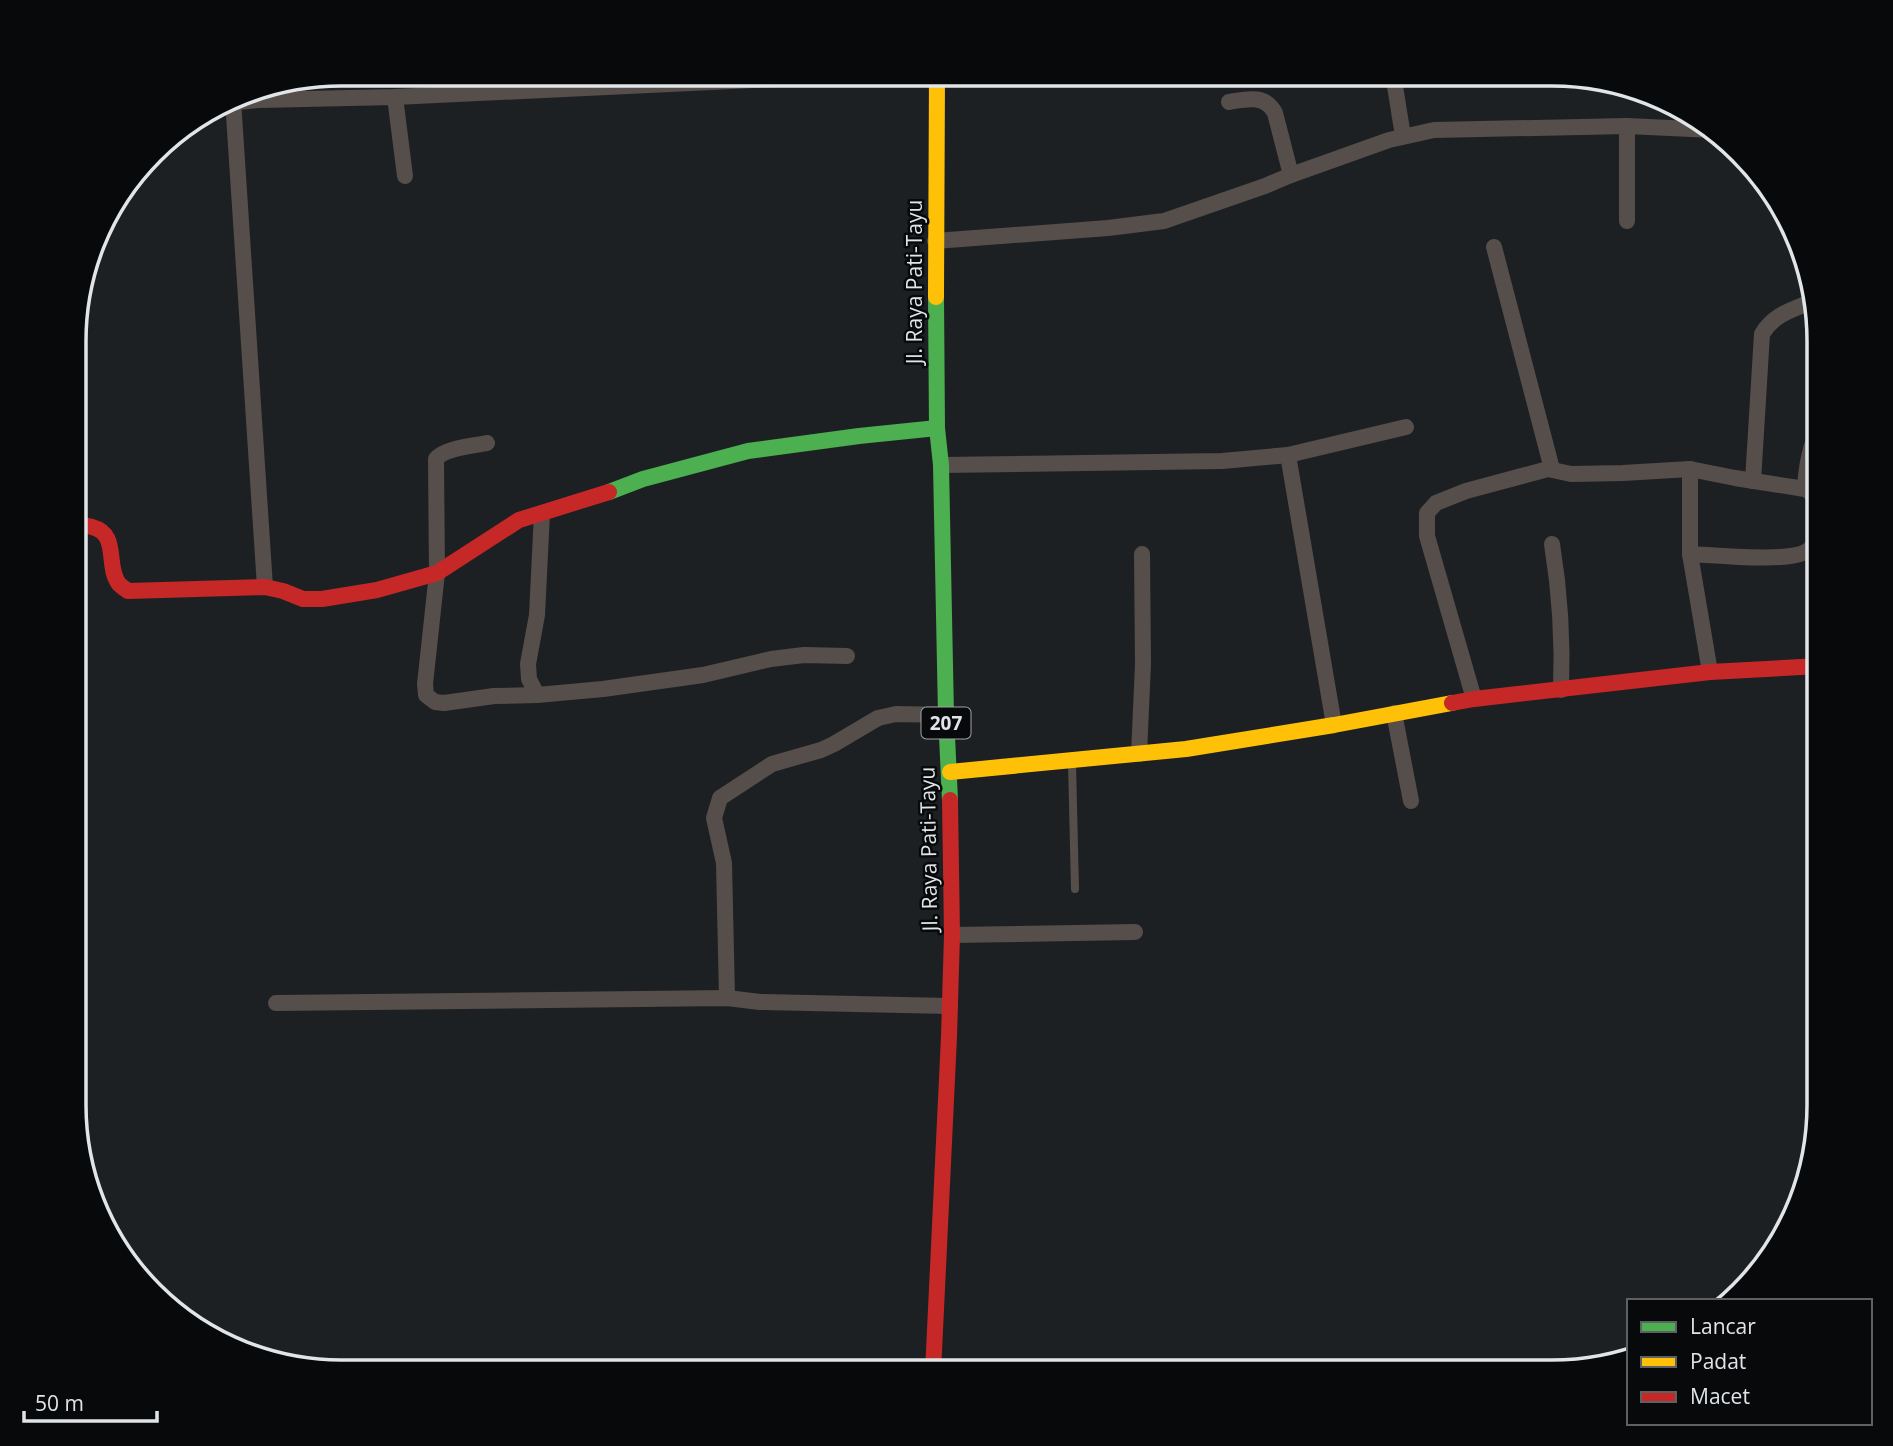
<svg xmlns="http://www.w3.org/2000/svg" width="1893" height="1446" viewBox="0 0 1893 1446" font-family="'Open Sans',sans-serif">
	<rect width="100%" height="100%" fill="#1d2022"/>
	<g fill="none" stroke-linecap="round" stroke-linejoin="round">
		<polyline stroke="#564e4a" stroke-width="8" points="1072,763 1075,889"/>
		<g stroke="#564e4a" stroke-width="16">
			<polyline points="1393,74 1403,136"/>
			<polyline points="395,97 405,176"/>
			<polyline points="233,100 265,587"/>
			<path d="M1229 102C1247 99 1265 94 1275 113L1291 175"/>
			<polyline points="229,103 259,100 395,97 881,74"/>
			<polyline points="1627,221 1627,126"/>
			<polyline points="935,241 1108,228 1164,221 1265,186 1291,175 1389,140 1434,130 1627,126 1713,130"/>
			<polyline points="1494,247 1552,469"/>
			<path d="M487 443C473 446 444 448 436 459L437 573 425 684 426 695 435 702 444 703 494 696 537 695"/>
			<polyline points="941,465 1222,461 1288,455"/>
			<polyline points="1690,469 1690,554 1710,672"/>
			<path d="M1753 481 1762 334C1773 315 1791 310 1811 302"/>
			<path d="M1805 489C1806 467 1809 448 1819 428"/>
			<polyline points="542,513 537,615 528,664 529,679 537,695 603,689 703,675 771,659 804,655 847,656"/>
			<path d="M1552 544C1560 593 1563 640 1561 690"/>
			<path d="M1474 699 1427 536V513L1436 503 1466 491 1548 469 1571 474 1623 473 1690 469 1735 478 1805 489C1816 494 1817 505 1817 517 1816 526 1817 542 1810 549 1795 564 1714 555 1690 554"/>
			<polyline points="1394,713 1411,801"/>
			<polyline points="1334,725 1288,455 1406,427"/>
			<polyline points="1139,754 1143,664 1142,554"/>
			<polyline points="952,935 1135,932"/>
			<polyline points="727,998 724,863 714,818 720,798 772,764 821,750 834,744 878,718 896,714 946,715"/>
			<polyline points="276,1003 727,998 760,1002 950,1006"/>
		</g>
		<g stroke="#4caf50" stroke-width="16">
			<polyline points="936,297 937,428 941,465 946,715 950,800"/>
			<polyline points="609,492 643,479 748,451 859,436 937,428"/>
		</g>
		<g stroke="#ffc107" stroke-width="16">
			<polyline points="936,297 937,74"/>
			<polyline points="950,772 1186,749 1334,725 1452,703"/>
		</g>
		<g stroke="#c62828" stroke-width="16">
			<path d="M75 525C80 525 87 525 92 527 120 534 105 566 119 584 122 587 125 589 128 591L265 587 283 591 303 599H322L377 590 437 573 519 520 609 492"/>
			<polyline points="1452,703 1474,699 1710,672 1819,666"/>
			<polyline points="933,1372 949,1037 952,935 950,800"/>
		</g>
	</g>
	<g text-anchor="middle" stroke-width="5" stroke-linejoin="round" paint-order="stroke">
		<rect fill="#07090b" stroke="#a0a3a6" stroke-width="2" x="921.5" y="707.5" width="49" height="31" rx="5"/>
		<g font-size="19" font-weight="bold" fill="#e1e5e8">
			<text x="946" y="730">207</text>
		</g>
		<g font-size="21" fill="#e1e5e8" stroke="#07090b">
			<text transform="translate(915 282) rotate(-90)" y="7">Jl. Raya Pati-Tayu</text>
			<text transform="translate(929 849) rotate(-91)" y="7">Jl. Raya Pati-Tayu</text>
		</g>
	</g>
	<path d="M0 0H1893V1446H0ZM341 86H1552A255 255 0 0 1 1807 341V1105A255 255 0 0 1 1552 1360H341A255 255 0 0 1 86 1105V341A255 255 0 0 1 341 86Z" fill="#07090b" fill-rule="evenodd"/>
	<path fill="none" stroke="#e1e5e8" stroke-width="3.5" d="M341 86H1552A255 255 0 0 1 1807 341V1105A255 255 0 0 1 1552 1360H341A255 255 0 0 1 86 1105V341A255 255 0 0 1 341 86Z"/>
	<rect x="1627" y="1299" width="245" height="126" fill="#07090b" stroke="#5e6163" stroke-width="2"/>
	<rect x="1641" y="1322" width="35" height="10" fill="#4caf50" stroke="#5e6163" stroke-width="2"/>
	<text x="1690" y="1334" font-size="21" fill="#e1e5e8">Lancar</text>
	<rect x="1641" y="1357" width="35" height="10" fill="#ffc107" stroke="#5e6163" stroke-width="2"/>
	<text x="1690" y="1369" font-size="21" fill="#e1e5e8">Padat</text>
	<rect x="1641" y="1392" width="35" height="10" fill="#c62828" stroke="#5e6163" stroke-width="2"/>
	<text x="1690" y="1404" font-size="21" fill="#e1e5e8">Macet</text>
	<path d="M24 1411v10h133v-10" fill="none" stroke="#e1e5e8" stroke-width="3.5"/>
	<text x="35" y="1411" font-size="21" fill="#e1e5e8" stroke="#07090b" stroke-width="5" paint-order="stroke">50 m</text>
</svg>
